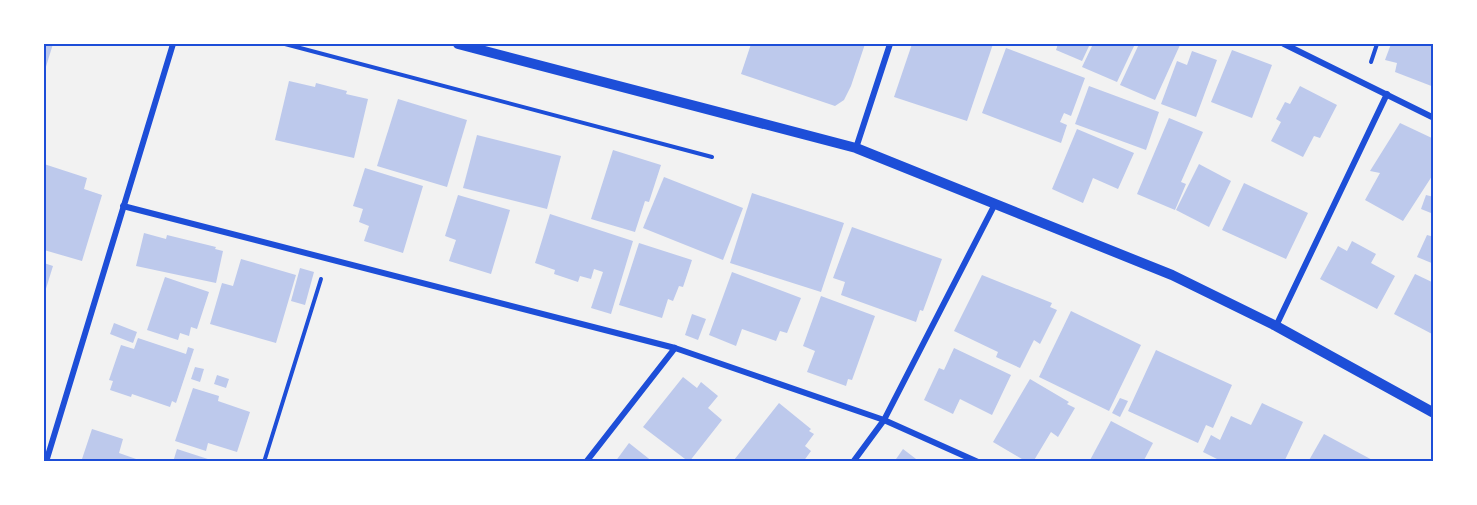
<svg xmlns="http://www.w3.org/2000/svg" width="1477" height="505" viewBox="0 0 1477 505" font-family="Helvetica,sans-serif">
	<rect width="100%" height="100%" fill="#f2f2f2"/>
	<g fill="#bdc9ec">
		<polygon points="44,44 53,44 44,73"/>
		<polygon points="751,44 865,44 851,86 844,100 835,106 741,74"/>
		<polygon points="912,44 993,44 967,121 894,97"/>
		<polygon points="1058,44 1090,44 1082,61 1056,50"/>
		<polygon points="1093,44 1135,44 1117,82 1082,67"/>
		<polygon points="1139,44 1176,44 1180,45 1155,100 1120,85"/>
		<polygon points="1391,44 1434,44 1434,87 1395,72 1397,63 1385,60"/>
		<polygon points="1006,48 1085,78 1071,116 1064,113 1060,122 1067,125 1061,143 982,113"/>
		<polygon points="1232,50 1272,65 1252,118 1211,102"/>
		<polygon points="1192,51 1217,60 1196,117 1161,104 1177,61 1187,65"/>
		<polygon points="289,81 315,87 316,83 347,91 346,94 368,99 354,158 275,140"/>
		<polygon points="1089,86 1159,112 1146,150 1075,124"/>
		<polygon points="1300,86 1337,105 1320,138 1314,136 1303,157 1271,141 1281,122 1276,119 1285,102 1290,104"/>
		<polygon points="398,99 467,120 447,187 377,166"/>
		<polygon points="1169,118 1203,132 1181,182 1186,184 1175,210 1137,194"/>
		<polygon points="1400,123 1434,139 1434,173 1403,221 1365,200 1380,173 1370,171"/>
		<polygon points="1077,129 1134,153 1118,189 1093,178 1083,203 1052,189"/>
		<polygon points="477,135 561,156 547,209 463,188"/>
		<polygon points="613,150 661,165 649,202 645,201 635,232 591,219"/>
		<polygon points="44,164 87,178 84,189 102,195 82,261 44,250"/>
		<polygon points="1199,164 1231,181 1209,227 1176,210"/>
		<polygon points="365,168 423,186 403,253 364,241 369,226 359,222 363,209 353,206"/>
		<polygon points="664,177 743,208 723,260 643,228"/>
		<polygon points="1244,183 1308,213 1286,259 1222,230"/>
		<polygon points="752,193 844,223 821,292 730,263"/>
		<polygon points="458,195 510,210 491,274 449,261 456,240 445,236"/>
		<polygon points="1426,195 1434,197 1434,207 1431,213 1421,209"/>
		<polygon points="550,214 633,241 611,314 591,308 603,272 594,269 591,279 580,276 578,282 554,274 555,270 535,263"/>
		<polygon points="852,227 942,259 923,311 920,310 916,322 841,295 845,282 833,278"/>
		<polygon points="144,233 166,239 167,235 216,247 215,249 223,251 216,283 136,266"/>
		<polygon points="1427,235 1434,237 1434,264 1417,257"/>
		<polygon points="1352,241 1376,254 1371,263 1395,276 1377,309 1320,279 1338,246 1347,251"/>
		<polygon points="639,243 692,260 683,287 679,286 673,301 668,299 662,318 619,305"/>
		<polygon points="241,259 296,275 276,343 210,324 222,283 233,286"/>
		<polygon points="44,263 53,266 44,295"/>
		<polygon points="300,268 314,272 305,305 291,301"/>
		<polygon points="732,272 801,298 787,333 780,331 776,341 742,329 736,346 709,335"/>
		<polygon points="1415,274 1434,283 1434,335 1394,314"/>
		<polygon points="982,275 1052,303 1050,307 1057,310 1040,344 1034,340 1020,368 996,357 998,352 954,331"/>
		<polygon points="165,277 209,292 197,329 191,327 189,336 180,333 178,340 147,330"/>
		<polygon points="821,296 875,316 852,380 848,379 846,386 807,372 815,351 803,346"/>
		<polygon points="1071,311 1141,345 1109,411 1039,377"/>
		<polygon points="692,314 706,319 698,340 685,335"/>
		<polygon points="114,323 137,332 133,343 110,334"/>
		<polygon points="138,338 186,354 188,347 194,349 176,403 172,401 170,407 132,394 131,397 110,390 113,381 109,380 121,345 134,349"/>
		<polygon points="954,348 1011,375 992,415 960,399 953,414 924,400 939,368 944,370"/>
		<polygon points="1156,350 1232,385 1213,428 1206,425 1198,443 1128,411"/>
		<polygon points="195,367 204,369 200,382 191,379"/>
		<polygon points="217,375 229,379 226,388 214,384"/>
		<polygon points="683,377 697,388 701,382 718,396 708,408 722,420 689,462 643,427"/>
		<polygon points="1030,379 1069,402 1067,404 1075,408 1058,437 1051,432 1033,462 1027,462 993,442"/>
		<polygon points="193,388 219,396 218,401 250,412 237,452 208,443 206,451 175,441"/>
		<polygon points="1120,398 1128,401 1120,417 1112,413"/>
		<polygon points="779,403 811,429 809,431 814,434 805,446 811,451 803,462 737,462 734,460"/>
		<polygon points="1262,403 1303,422 1284,462 1223,462 1203,452 1211,435 1220,440 1231,416 1251,425"/>
		<polygon points="1111,421 1153,443 1143,462 1089,462"/>
		<polygon points="92,429 123,439 119,453 139,460 139,462 81,462"/>
		<polygon points="1324,434 1376,462 1308,462"/>
		<polygon points="629,443 653,462 615,462"/>
		<polygon points="177,449 214,461 214,462 173,462"/>
		<polygon points="903,449 920,462 894,462"/>
	</g>
	<g fill="none" stroke-linecap="round" stroke-linejoin="round">
		<g stroke="#1d4ed8" stroke-width="4">
			<polyline points="285,44 712,157"/>
			<polyline points="1371,62 1377,44"/>
			<polyline points="264,462 321,279"/>
		</g>
		<g stroke="#1d4ed8" stroke-width="6">
			<polyline points="1284,44 1434,118"/>
			<polyline points="856,148 890,44"/>
			<polyline points="123,206 675,348 884,420 978,462"/>
			<polyline points="1276,326 1387,94"/>
			<polyline points="46,462 173,44"/>
			<polyline points="586,462 675,348"/>
			<polyline points="853,462 884,420 995,204"/>
		</g>
		<polyline stroke="#1d4ed8" stroke-width="10" points="458,44 856,148 1172,275 1276,326 1434,413"/>
	</g>
	<rect width="1477" height="505" fill="none" stroke="#ffffff" stroke-width="90"/>
	<rect x="45" y="45" width="1387" height="415" fill="none" stroke="#1d4ed8" stroke-width="2"/>
</svg>
